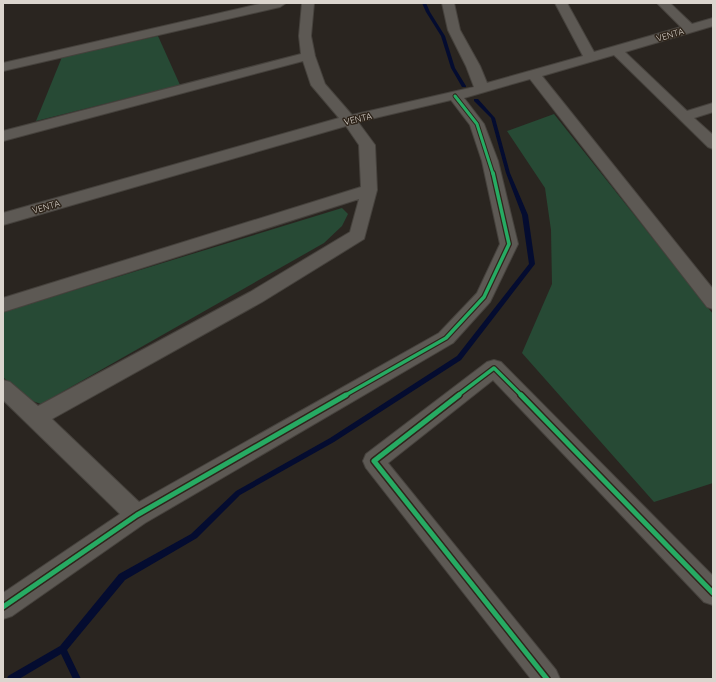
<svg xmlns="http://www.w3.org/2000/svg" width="716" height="682" viewBox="0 0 716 682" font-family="Quicksand,sans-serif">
	<rect width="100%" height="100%" fill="#2a2520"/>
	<g fill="#274a35">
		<polygon points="158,36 180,85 36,121 62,57"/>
		<polygon points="554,114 713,314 713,483 654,502 522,353 552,284 551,230 545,188 507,131"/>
		<polygon points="342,208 348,214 342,226 324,243 41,404 27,399 3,377 3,312"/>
	</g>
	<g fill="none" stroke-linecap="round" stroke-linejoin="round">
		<g fill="#040c30" fill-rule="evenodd">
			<polygon points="422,3 426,3 430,12 445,36 455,68 466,86 466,87 462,87 451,68 441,36 426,12"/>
			<polygon points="474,99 478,99 495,118 510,173 528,215 535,264 461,360 334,442 240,495 197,538 125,580 67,650 81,679 73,679 61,654 19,679 7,679 8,676 60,646 119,574 191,534 236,491 330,438 457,356 529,264 522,215 506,173 491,118 474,101"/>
		</g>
		<g stroke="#46423d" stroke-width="2">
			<g id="minor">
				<polygon points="264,3 286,3 280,7 3,71 3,63"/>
				<path d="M302 3H314L311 36 315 56 325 84 352 115 474 87 466 66 448 30 442 3H454L460 30 480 66 487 83 583 56 555 3H567L594 52 681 27 657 3H670L692 24 713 18V26L625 52 687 111 713 103V112L694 118 713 135V149L708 147 614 55 542 76 713 289V309L707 307 530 79 464 98 484 124 498 161 518 244 490 302 453 343 145 523 12 616 3 619V593L120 514 3 400V380L10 382 38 406 250 292 350 232 359 199 3 312V298L361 187 359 145 346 126 3 225V213L339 118 311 85 303 61 3 141V131L301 54 299 36ZM451 100 470 125 482 161 500 244 477 293 439 333 139 502 52 419 262 302 364 239 377 190 375 145 358 122Z"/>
				<polygon points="494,360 501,362 713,576 713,605 704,602 493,380 388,463 556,670 560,679 531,679 366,468 363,461 366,454 487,362"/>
			</g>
		</g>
		<use href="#minor" fill="#5d5954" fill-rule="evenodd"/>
		<g stroke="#2f251b" stroke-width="5">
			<polyline id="cycleway-far2" points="455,96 477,124 493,174"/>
		</g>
		<g stroke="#2f251b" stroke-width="6">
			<g id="cycleway-far1">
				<polyline points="344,396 446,338 484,297 509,244 493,173"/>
				<polyline points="457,396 494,368 522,396"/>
			</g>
		</g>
		<g stroke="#2f251b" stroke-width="8">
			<g id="cycleway">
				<polyline points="459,395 374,461 547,679"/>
				<polyline points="521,395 713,593"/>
				<polyline points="3,607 137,515 346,395"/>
			</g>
		</g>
		<use href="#cycleway-far2" stroke="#26ab63" stroke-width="3"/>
		<use href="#cycleway-far1" stroke="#26ab63" stroke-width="3.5"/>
		<use href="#cycleway" stroke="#26ab63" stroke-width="5"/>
	</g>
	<g text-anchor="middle" stroke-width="3" stroke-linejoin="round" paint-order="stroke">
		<g font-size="9" fill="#dbd5ce" stroke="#2f251b">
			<text transform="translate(670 35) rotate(-16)" y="3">VENTA</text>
			<text transform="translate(358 119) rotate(-13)" y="3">VENTA</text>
			<text transform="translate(46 207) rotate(-16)" y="3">VENTA</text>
		</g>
	</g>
	<rect width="716" height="682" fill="none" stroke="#dbd5ce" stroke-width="8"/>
</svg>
